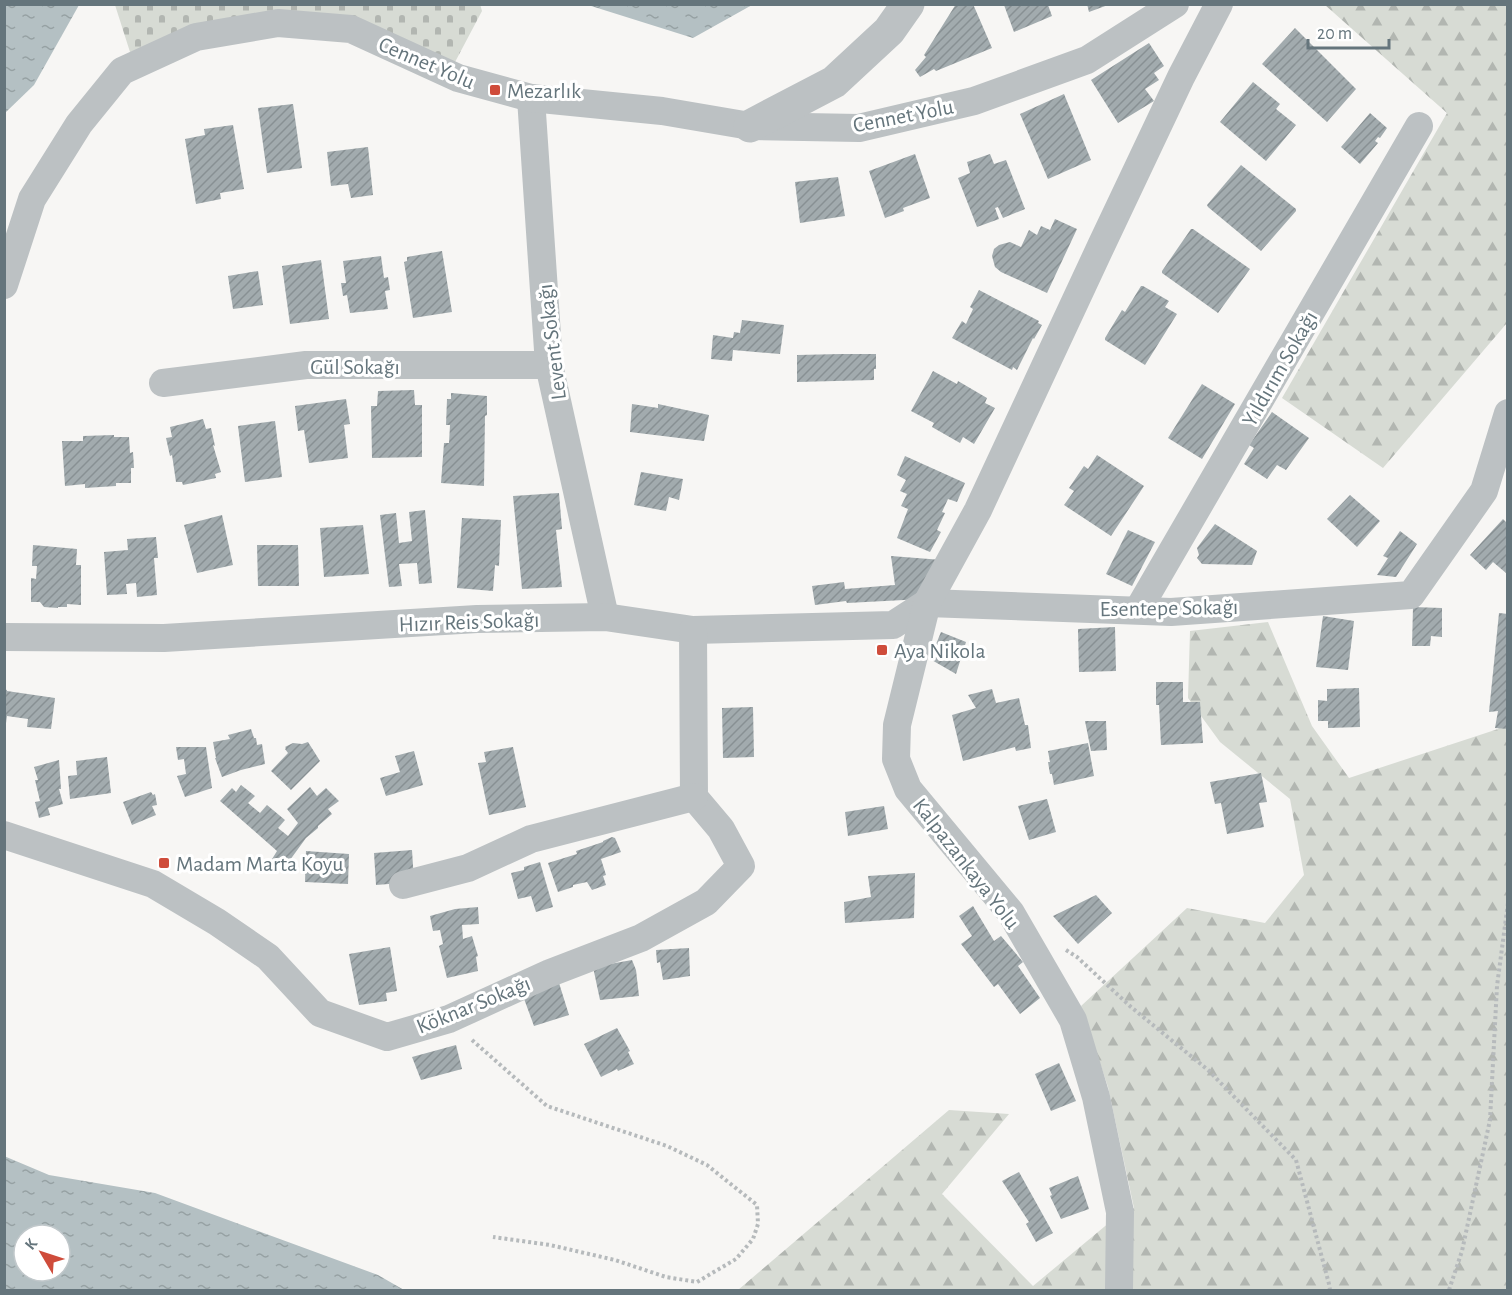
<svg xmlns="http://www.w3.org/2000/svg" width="1512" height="1295" viewBox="0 0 1512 1295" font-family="'Alegreya Sans',sans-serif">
	<defs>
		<pattern id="forest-firs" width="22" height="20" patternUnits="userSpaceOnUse" patternTransform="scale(1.5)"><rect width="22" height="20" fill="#d7dbd4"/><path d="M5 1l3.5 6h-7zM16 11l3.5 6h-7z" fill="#b2b6b1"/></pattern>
		<pattern id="cemetery-stones" width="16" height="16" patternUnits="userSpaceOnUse" patternTransform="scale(1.5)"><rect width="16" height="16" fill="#d7dbd4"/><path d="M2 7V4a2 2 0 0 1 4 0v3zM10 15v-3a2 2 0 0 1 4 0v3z" fill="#b2b6b1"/></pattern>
		<pattern id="water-ripples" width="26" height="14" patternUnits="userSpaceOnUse" patternTransform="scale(1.5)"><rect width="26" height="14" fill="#b4c0c3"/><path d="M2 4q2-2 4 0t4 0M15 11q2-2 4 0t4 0" fill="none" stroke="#96a1a3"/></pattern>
		<pattern id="building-hatch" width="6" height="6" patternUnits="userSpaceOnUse" patternTransform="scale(1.5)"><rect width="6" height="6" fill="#a2abae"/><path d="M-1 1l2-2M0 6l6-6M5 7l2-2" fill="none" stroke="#889093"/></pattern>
	</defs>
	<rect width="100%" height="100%" fill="#f7f6f4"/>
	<g fill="url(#forest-firs)">
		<polygon points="1325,5 1507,5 1507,323 1383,468 1282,398 1447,113"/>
		<polygon points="1268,622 1312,726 1349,778 1498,729 1507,717 1507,1290 738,1290 949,1110 1009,1114 942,1194 1033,1286 1110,1222 1134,1208 1108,1087 1081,1006 1187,908 1265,923 1304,875 1290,799 1220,742 1188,698 1190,631"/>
	</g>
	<polygon fill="url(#cemetery-stones)" points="480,4 482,11 454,64 359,18 130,52 115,5"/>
	<g fill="url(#water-ripples)" fill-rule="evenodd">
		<polygon points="5,4 79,5 34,85 5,113"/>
		<polygon points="588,5 752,5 693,38"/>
		<path d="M4 1156 49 1175 155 1193 378 1275 404 1290H5ZM24 1235H60V1271H24Z"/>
	</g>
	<g fill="url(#building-hatch)">
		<polygon points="956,4 973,4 992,48 936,71 934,69 920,77 915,70 926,57 924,55"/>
		<polygon points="1087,4 1108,4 1108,5 1089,12"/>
		<polygon points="1004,5 1048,5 1052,16 1014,32"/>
		<polygon points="1295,28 1356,89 1327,122 1262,64"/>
		<polygon points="1149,43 1164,66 1154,73 1159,80 1145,89 1154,101 1118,123 1091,80"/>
		<polygon points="1253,82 1280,104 1276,109 1296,125 1266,161 1220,122"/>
		<polygon points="1064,94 1091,160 1048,179 1020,114"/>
		<polygon points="293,104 302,168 267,173 258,108"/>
		<polygon points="1370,113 1387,128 1380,138 1378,137 1375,141 1378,143 1360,164 1341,147"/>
		<polygon points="233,125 244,189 220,193 221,199 196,204 185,139 205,135 204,129"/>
		<polygon points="368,147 373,195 351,198 348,184 331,186 327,152"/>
		<polygon points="915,154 930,198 903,208 904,211 885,218 869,171"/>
		<polygon points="990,154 994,164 1006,160 1025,209 1003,218 998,207 995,208 999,219 977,227 958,178 970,173 967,162"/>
		<polygon points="1241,165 1296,209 1296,211 1261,251 1208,207 1207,205"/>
		<polygon points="838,177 845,216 800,223 795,182"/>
		<polygon points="1055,219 1077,229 1047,293 1001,272 995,267 992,256 994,249 999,245 1010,242 1021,247 1029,230 1037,235 1041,226 1050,230"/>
		<polygon points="1191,229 1193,229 1250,269 1218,313 1162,273 1162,271"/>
		<polygon points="442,251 452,312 413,318 404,262 407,261 407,257"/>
		<polygon points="381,256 384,278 388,277 390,290 385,291 388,309 350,313 347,295 343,296 341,283 346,283 343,261"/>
		<polygon points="321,260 329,319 290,324 282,266"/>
		<polygon points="258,271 263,305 233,309 228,276"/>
		<polygon points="1141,286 1143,286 1169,301 1165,307 1177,314 1145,365 1105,340 1105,338 1122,310 1125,312"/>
		<polygon points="979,290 1039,321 1038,323 1042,325 1034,339 1033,338 1017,370 1013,367 1012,370 952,338 962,321 966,324 973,309 970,307"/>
		<polygon points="742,320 784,325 780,354 733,350 732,361 711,359 713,335 733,338 734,332 740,333"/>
		<polygon points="841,354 876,354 876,369 874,369 874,380 797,382 797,355"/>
		<polygon points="933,371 957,384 958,381 987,398 985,403 995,408 974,444 963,437 960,443 932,427 934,423 911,411"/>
		<polygon points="1202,384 1235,404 1202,459 1168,438"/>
		<polygon points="414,390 415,405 422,405 422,457 372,458 371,406 377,406 378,391"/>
		<polygon points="451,393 487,396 487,415 485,416 484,486 441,483 444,443 449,443 450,425 446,425 447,399 451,399"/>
		<polygon points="346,399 350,424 344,425 348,458 309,463 304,430 298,431 295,406"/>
		<polygon points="632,404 658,408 658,404 709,415 704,441 630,432"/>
		<polygon points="1272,412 1309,438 1286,470 1277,465 1267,479 1244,464 1254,448 1249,445"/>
		<polygon points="203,419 206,429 211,428 215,446 213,445 221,472 215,474 216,478 183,485 182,482 176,482 172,455 170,456 166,438 172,437 170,427"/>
		<polygon points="275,421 282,477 245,482 238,426"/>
		<polygon points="114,435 114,437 129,437 130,453 133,452 134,468 131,468 131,483 116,483 116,486 85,488 85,484 65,486 62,441 83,441 83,436"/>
		<polygon points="1097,455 1144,486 1111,536 1064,505 1074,491 1069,488 1084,466 1088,469"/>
		<polygon points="905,456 965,483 957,502 948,499 942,512 945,513 937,530 941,532 930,552 897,538 908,509 901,506 907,494 900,491 906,480 897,475"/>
		<polygon points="641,472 683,479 679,500 669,497 666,511 634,505"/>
		<polygon points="559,493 562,529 556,530 562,587 522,589 513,496"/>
		<polygon points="1350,495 1380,521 1357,547 1327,519"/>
		<polygon points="425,510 432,583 419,584 417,563 399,564 402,586 389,587 380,515 396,513 399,543 412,541 409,512"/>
		<polygon points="222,515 233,565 197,573 184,525"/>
		<polygon points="462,518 501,520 499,566 495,565 493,591 457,588"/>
		<polygon points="1503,519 1508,524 1508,572 1506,573 1493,562 1486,570 1470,555"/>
		<polygon points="1215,524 1257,551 1252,565 1202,564 1197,558 1199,555 1197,548"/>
		<polygon points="363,525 369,574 324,577 320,528"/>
		<polygon points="1128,530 1155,542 1132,586 1106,574"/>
		<polygon points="1400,531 1417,544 1396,577 1377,575 1388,558 1383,556"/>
		<polygon points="156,537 158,558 154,558 157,595 137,597 136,583 126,584 127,594 107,595 104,552 128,550 127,539"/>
		<polygon points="33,545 77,549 76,565 81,565 81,605 67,604 67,607 58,607 58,608 44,607 40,602 31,602 31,578 36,579 37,566 32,566"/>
		<polygon points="257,545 298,545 299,586 258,586"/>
		<polygon points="891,556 942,560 923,599 847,603 846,601 815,605 812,586 844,582 845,589 895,585"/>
		<polygon points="1413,607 1442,608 1442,637 1431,636 1430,646 1412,646"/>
		<polygon points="1499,613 1508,614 1508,729 1495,728 1498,711 1489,712"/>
		<polygon points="1323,616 1354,621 1348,670 1316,667"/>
		<polygon points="1115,627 1116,671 1079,672 1078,629"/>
		<polygon points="941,632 966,642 956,674 930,659"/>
		<polygon points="1156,682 1183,682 1183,702 1200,702 1203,743 1161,745 1159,705 1156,705"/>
		<polygon points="1359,688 1360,727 1328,728 1328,721 1318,721 1318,700 1327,701 1327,689"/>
		<polygon points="4,689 7,690 7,691 55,698 51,729 27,727 28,719 7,716 6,723 4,723"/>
		<polygon points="992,689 996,703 1019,698 1025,725 1028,725 1031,748 1016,751 1015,747 963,761 952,715 976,708 968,695"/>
		<polygon points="753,707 754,757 723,758 722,708"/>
		<polygon points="1085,721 1106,721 1107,750 1091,751"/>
		<polygon points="251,729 254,738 256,738 257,745 262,744 265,764 241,770 222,777 215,758 216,758 213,742 230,739 228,735"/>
		<polygon points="308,742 320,761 291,790 271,771 288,753 285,749 286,748 285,747 293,743 302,744"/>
		<polygon points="1088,743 1094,776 1054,785 1052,774 1050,774 1048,762 1050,762 1048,751"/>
		<polygon points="176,747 206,747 212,788 185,797 177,776 186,774 184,759 178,760"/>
		<polygon points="513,747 526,807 489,815 478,763 486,762 484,752"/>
		<polygon points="414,751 423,785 386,796 380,778 400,772 395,756"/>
		<polygon points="107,757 111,793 70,799 68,776 77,775 76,761"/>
		<polygon points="59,760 61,789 59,789 63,804 48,808 50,815 39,818 35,802 40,801 35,780 38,780 34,767"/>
		<polygon points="1261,773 1267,802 1259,803 1264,827 1227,834 1221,803 1215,804 1210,782"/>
		<polygon points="241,785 255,796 248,803 260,813 267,805 285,820 278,828 288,836 298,823 287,809 310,787 317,796 326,788 339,801 328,809 332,814 318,826 318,828 306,838 282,871 269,864 277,851 220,801 232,788 236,792"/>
		<polygon points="151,792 153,795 155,794 157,805 152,806 156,815 132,825 123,802"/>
		<polygon points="1047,799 1056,832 1029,840 1018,806"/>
		<polygon points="884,806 888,829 848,836 845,812"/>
		<polygon points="612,837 615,838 621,852 601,859 606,875 603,876 606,885 592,890 587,882 573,885 573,887 558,892 548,863 577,854 576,851 603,842 603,841"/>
		<polygon points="412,850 414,882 376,885 374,853"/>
		<polygon points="306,851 349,854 348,884 305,882"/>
		<polygon points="540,862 553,907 536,912 531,896 518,899 511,873 524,870 524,867"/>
		<polygon points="915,873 914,918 845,923 844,902 871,897 868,876"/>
		<polygon points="1096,895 1112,913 1078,944 1053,916"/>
		<polygon points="973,906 994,941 1001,936 1023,962 1018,966 1040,998 1020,1014 998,984 994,987 961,944 972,936 959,916"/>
		<polygon points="478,907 479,924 462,925 463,939 472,936 478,956 476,957 478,971 447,978 439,946 443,944 440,930 433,931 430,916 455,909"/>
		<polygon points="390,947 397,991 386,993 387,1001 359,1005 349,954"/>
		<polygon points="689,948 690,976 663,980 660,962 657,963 656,950"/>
		<polygon points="632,960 636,970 639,996 600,1000 593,967"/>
		<polygon points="559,983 569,1015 534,1026 523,996"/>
		<polygon points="617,1028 630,1051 628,1052 634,1064 618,1071 617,1069 601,1077 584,1044"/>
		<polygon points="456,1045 462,1069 421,1080 412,1057"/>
		<polygon points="1059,1063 1076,1101 1051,1111 1035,1074"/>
		<polygon points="1019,1172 1053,1233 1036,1242 1026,1224 1029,1222 1002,1181"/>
		<polygon points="1078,1176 1089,1209 1061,1219 1050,1196 1052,1195 1049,1188"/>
	</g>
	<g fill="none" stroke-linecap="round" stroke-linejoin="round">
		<g stroke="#b6babc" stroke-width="4" stroke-dasharray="3 3" stroke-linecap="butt">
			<polyline points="1066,950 1077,957 1131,1007 1208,1070 1296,1160 1329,1284 1330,1290"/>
			<polyline points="472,1040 547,1106 667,1146 707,1165 757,1205 758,1224 753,1239 736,1259 697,1282 666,1277 615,1260 550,1245 493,1237"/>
			<polyline points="1449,1290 1462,1251 1490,1120 1497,986 1508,903"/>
		</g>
		<g stroke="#bcc1c3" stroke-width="28">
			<polyline points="531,98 549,365 605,617"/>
			<polyline points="4,285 32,199 79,124 122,71 196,37 278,23 351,29 458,78 531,98 662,111 750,126 859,128 974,101 1087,60 1175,4"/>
			<polyline points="163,383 306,365 549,365"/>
			<polyline points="927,603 1171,612 1411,595 1484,491 1508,413"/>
			<polyline points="1138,610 1419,126"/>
			<polyline points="4,637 164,638 477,619 605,617 693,630 893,625 927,603"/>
			<polyline points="4,835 153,884 217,922 268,957 320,1013 387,1037 449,1019 550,973 641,938 706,902 741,866 721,829 694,797 693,630"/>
			<polyline points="403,885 468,868 531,839 694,797"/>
			<polyline points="1119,1290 1120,1212 1096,1097 1073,1020 1011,913 908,789 896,759 897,725 927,603 978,510 1101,246 1181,77 1219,4"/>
		</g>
		<polyline stroke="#bcc1c3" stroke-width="33" points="750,126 834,82 889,31 908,4"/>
	</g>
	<g fill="#cf4c3b" stroke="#fff" stroke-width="2">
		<rect x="489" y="84" width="12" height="12" rx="3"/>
		<rect x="876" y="644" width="12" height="12" rx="3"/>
		<rect x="158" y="857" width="12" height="12" rx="3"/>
	</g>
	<g text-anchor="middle" stroke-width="6" stroke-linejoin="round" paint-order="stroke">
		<g font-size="22" fill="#65757c" stroke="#fff">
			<text transform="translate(427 62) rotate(23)" y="8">Cennet Yolu</text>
			<text transform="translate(903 115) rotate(-11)" y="8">Cennet Yolu</text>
			<text transform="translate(551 342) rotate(-97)" y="8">Levent Sokağı</text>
			<text x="355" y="374">Gül Sokağı</text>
			<text transform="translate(1279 368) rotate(-60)" y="8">Yıldırım Sokağı</text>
			<text transform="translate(1169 607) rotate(-1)" y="8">Esentepe Sokağı</text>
			<text transform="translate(469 621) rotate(-2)" y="8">Hızır Reis Sokağı</text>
			<text transform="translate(967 863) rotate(52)" y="8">Kalpazankaya Yolu</text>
			<text transform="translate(473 1004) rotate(-22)" y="8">Köknar Sokağı</text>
		</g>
		<g font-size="22" fill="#65757c" stroke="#fff" text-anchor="start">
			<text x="507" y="98">Mezarlık</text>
			<text x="894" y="658">Aya Nikola</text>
			<text x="176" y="871">Madam Marta Koyu</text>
		</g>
	</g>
	<rect width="1512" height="1295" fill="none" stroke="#65757c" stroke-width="12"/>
	<g transform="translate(42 1253) rotate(309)"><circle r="28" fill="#ffffff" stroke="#c1c8cb" stroke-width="1.5"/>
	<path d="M0-4.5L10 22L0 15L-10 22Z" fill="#cf4c3b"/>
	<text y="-9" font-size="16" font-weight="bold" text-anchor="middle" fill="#65757c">K</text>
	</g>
	<path d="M1308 39v9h81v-9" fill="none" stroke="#65757c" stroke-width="3"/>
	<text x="1317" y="39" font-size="18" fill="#65757c" stroke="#ffffff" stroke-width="4.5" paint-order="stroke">20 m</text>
</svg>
